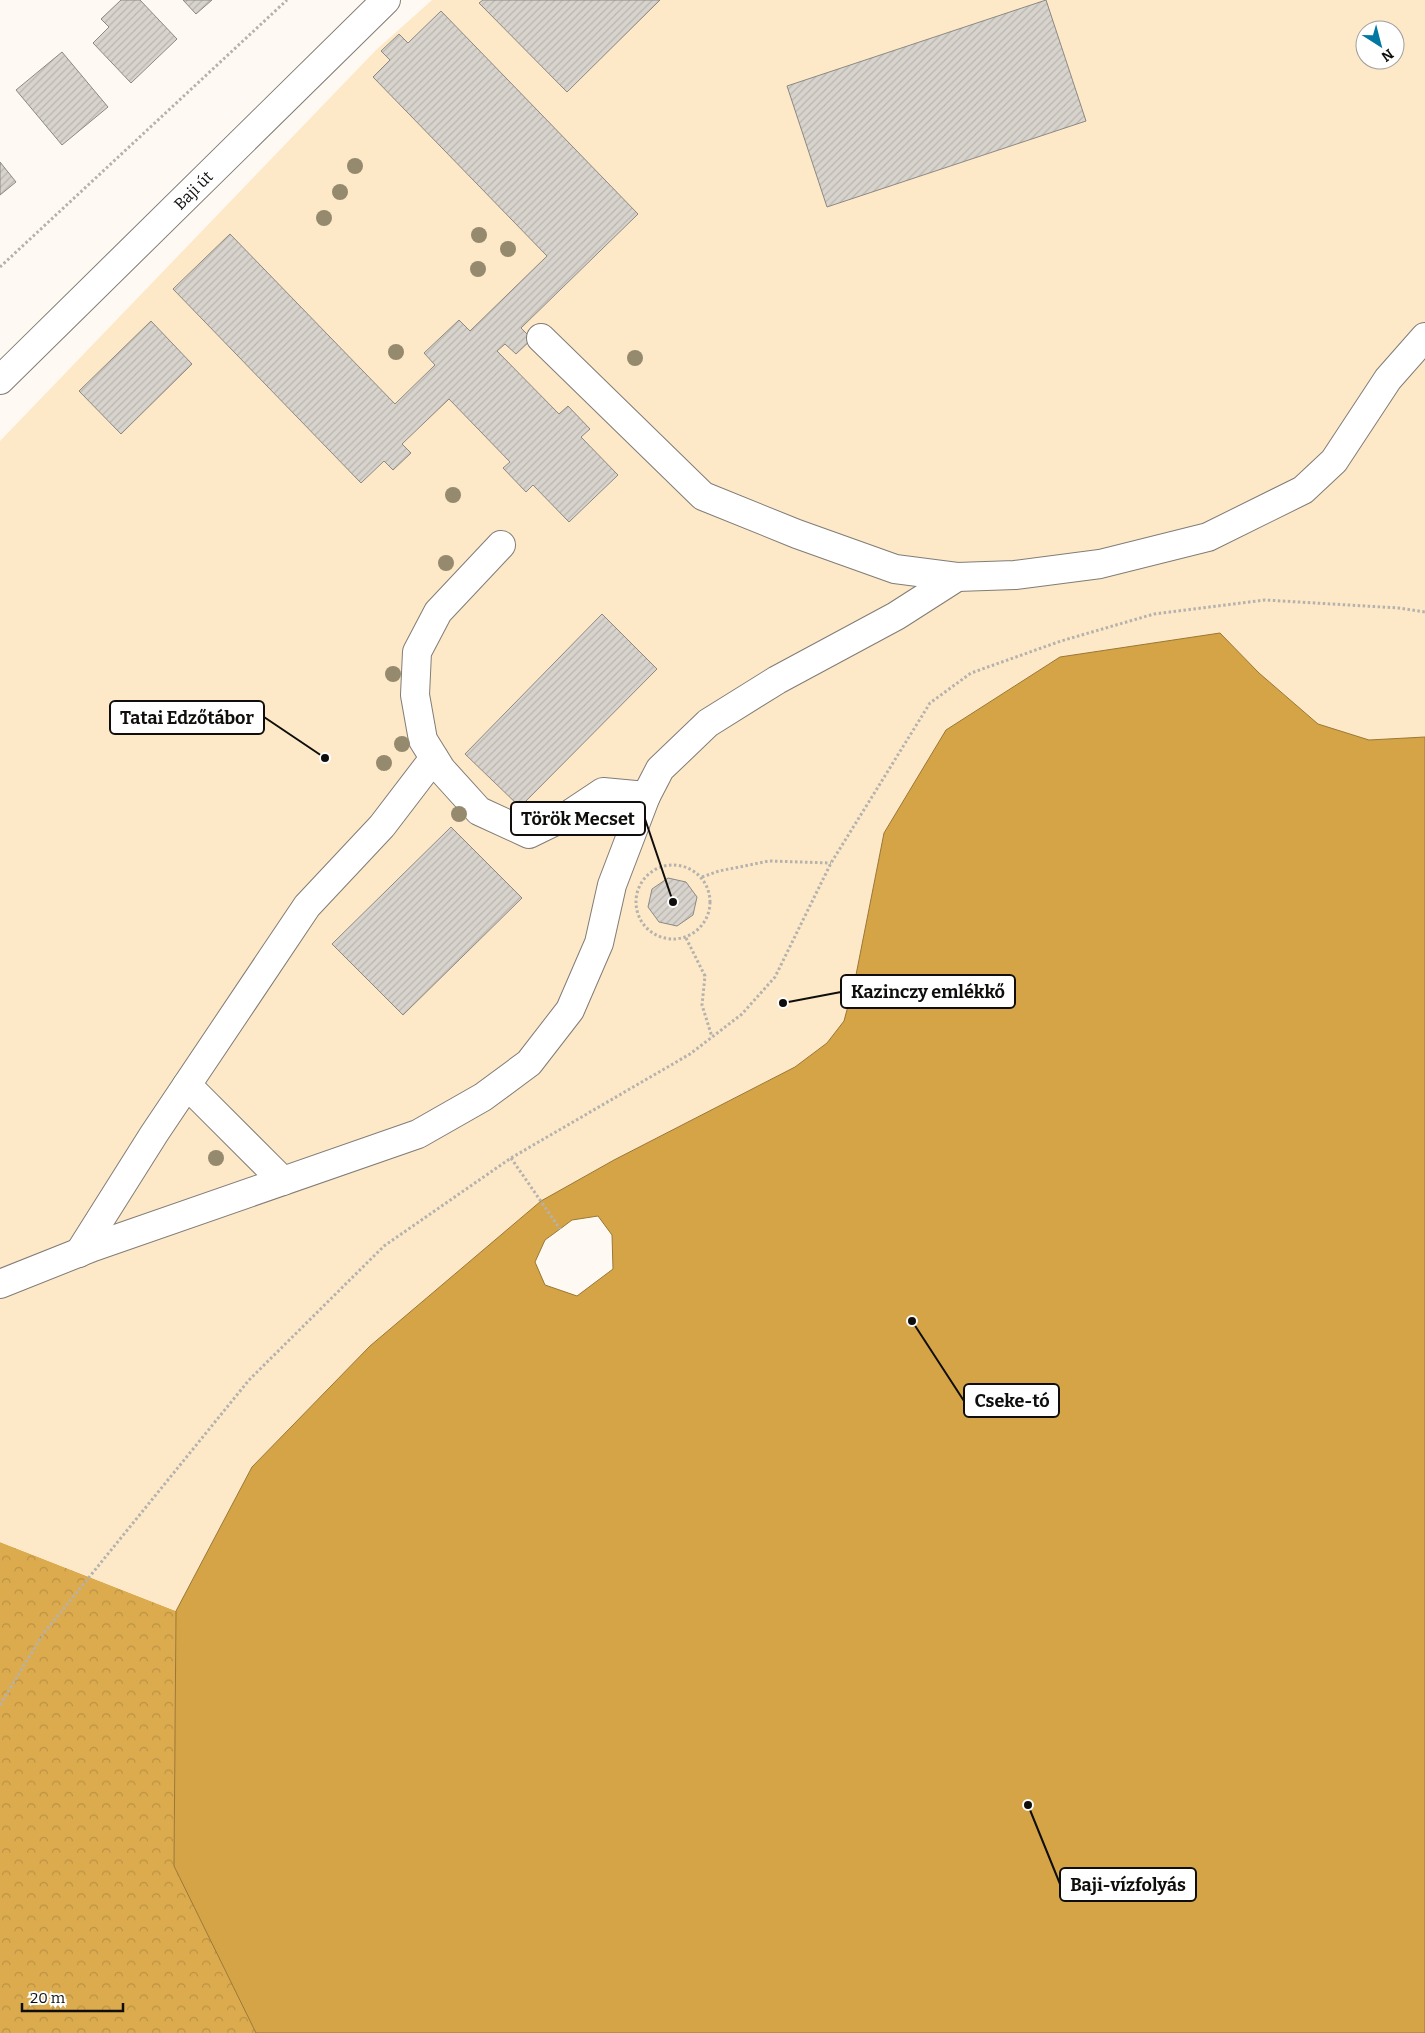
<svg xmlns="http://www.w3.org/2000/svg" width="1425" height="2033" viewBox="0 0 1425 2033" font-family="Bitter,serif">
	<defs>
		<pattern id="forest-crowns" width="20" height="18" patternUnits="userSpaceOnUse" patternTransform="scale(1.25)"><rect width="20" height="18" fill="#dcab4e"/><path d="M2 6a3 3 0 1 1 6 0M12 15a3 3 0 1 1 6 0" fill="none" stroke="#bc9243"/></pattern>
		<pattern id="building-hatch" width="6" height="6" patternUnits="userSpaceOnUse" patternTransform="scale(1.25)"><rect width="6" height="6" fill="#d8d4cd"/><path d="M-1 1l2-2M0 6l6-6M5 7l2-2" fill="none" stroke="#b8b5af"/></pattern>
	</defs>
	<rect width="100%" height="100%" fill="#fefaf3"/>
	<polygon fill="url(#forest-crowns)" points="0,1542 176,1611 174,1866 256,2033 0,2033"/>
	<path fill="#fde9c8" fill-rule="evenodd" d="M432 0H1425V737L1369 740 1318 724 1259 673 1220 633 884 833 855 980 844 1021 827 1043 795 1067 614 1160 541 1201 252 1467 176 1611 0 1542V441L376 50ZM1365 30H1395V60H1365Z"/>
	<path fill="#d5a447" stroke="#9a7735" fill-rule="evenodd" d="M1220 633 1259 673 1318 724 1369 740 1425 737V2033H256L174 1866 176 1611 252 1467 370 1346 541 1201 614 1160 795 1067 827 1043 844 1021 855 980 884 833 946 730 1060 657ZM598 1216 612 1235 613 1269 577 1296 545 1285 535 1262 545 1240 560 1229 572 1220Z"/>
	<g fill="url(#building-hatch)" stroke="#8c8983">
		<polygon points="121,0 140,0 177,39 131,83 93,43 109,27 101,19"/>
		<polygon points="183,0 212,0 196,14"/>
		<polygon points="483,0 660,0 567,92 479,3"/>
		<polygon points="1046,0 1086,121 827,207 787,86"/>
		<polygon points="441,11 638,214 521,328 532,339 516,354 505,344 497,351 559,414 568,406 590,429 581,437 618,475 569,522 533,485 526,492 503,468 510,462 449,399 402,444 411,453 393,470 384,461 361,483 173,289 230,234 395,404 435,365 424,353 459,320 470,331 547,256 373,77 390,60 381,51 399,34 408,43"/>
		<polygon points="62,52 108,107 62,145 16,90"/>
		<polygon points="0,162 16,182 0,195"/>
		<polygon points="151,321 192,364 121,434 79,391"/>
		<polygon points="602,614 657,669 520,807 465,754"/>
		<polygon points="451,827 522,898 403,1015 332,944"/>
		<polygon points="668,878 686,882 697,897 693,915 677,926 659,922 648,907 652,889"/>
	</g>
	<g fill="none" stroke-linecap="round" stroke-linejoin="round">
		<g stroke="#807c76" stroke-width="30">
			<g id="minor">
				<polyline points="541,338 703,496 797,534 895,569 957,577 1015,575 1100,564 1208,537 1303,490 1334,461 1388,379 1425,337"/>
				<polyline points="0,380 386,0"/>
				<polyline points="501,545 438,612 417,652 415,695 423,740 441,769 479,811 529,834 570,814 603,792 646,796"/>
				<polyline points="187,1085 283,1181"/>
				<polyline points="79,1253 154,1134 307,906 382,826 434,758"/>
				<polyline points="0,1284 93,1247 418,1134 483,1097 529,1063 570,1010 599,943 612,885 646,796 660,769 708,723 777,680 896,616 957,577"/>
			</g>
		</g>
		<g stroke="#b5b2ad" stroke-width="3" stroke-dasharray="2.5 2.5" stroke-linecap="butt">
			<polyline points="0,267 287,0"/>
			<circle cx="673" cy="902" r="37"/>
			<polyline points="702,877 719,871 769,861 831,863"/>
			<polyline points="686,938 705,976 702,1005 712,1037"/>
			<polyline points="511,1158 560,1229"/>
			<polyline points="0,1705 43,1634 249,1380 384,1246 511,1158 690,1054 742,1014 775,977 831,863 930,703 971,673 1061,641 1154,614 1265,600 1399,608 1425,612"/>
		</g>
		<use href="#minor" stroke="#fff" stroke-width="28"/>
	</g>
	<g fill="#95896e">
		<circle cx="355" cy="166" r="8"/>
		<circle cx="340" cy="192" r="8"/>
		<circle cx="324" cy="218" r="8"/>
		<circle cx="479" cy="235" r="8"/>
		<circle cx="508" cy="249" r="8"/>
		<circle cx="478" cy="269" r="8"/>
		<circle cx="396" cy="352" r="8"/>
		<circle cx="635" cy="358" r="8"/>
		<circle cx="453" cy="495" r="8"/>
		<circle cx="446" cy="563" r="8"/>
		<circle cx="393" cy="674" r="8"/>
		<circle cx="402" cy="744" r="8"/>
		<circle cx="384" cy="763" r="8"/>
		<circle cx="459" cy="814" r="8"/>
		<circle cx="216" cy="1158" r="8"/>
	</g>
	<g text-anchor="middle" stroke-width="4" stroke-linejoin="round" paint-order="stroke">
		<g font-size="16" fill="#0f0e0c" stroke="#fff">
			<text transform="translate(193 190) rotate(-45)" y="6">Baji út</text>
		</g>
	</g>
	<path fill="none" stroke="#0f0e0c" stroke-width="2" d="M325 758L264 717M673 902L645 819M783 1003L841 992M912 1321L964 1401M1028 1805L1060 1884"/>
	<g fill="#0f0e0c" stroke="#fff" stroke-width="2">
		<circle cx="325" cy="758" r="5"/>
		<circle cx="673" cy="902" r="5"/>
		<circle cx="783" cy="1003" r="5"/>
		<circle cx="912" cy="1321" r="5"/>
		<circle cx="1028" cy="1805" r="5"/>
	</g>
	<g fill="#fff" stroke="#0f0e0c" stroke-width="2">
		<rect x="110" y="701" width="154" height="33" rx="5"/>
		<rect x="511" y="802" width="134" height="33" rx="5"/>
		<rect x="841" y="975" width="174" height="33" rx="5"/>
		<rect x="964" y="1384" width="95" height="33" rx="5"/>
		<rect x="1060" y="1868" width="136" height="33" rx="5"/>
	</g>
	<g font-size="18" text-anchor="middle" font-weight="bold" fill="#0f0e0c">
		<text x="187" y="724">Tatai Edzőtábor</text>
		<text x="578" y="825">Török Mecset</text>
		<text x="928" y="998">Kazinczy emlékkő</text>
		<text x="1012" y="1407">Cseke-tó</text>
		<text x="1128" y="1891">Baji-vízfolyás</text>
	</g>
	<g transform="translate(1380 45) rotate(144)"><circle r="24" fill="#ffffff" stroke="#9f9f9e"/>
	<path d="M0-4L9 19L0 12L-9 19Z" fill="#0178a1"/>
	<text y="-8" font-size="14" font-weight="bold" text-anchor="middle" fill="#0f0e0c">N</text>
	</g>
	<path d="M22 2003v8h101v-8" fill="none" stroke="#0f0e0c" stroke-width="2.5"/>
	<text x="30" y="2003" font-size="15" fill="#0f0e0c" stroke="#ffffff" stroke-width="4" paint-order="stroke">20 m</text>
</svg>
